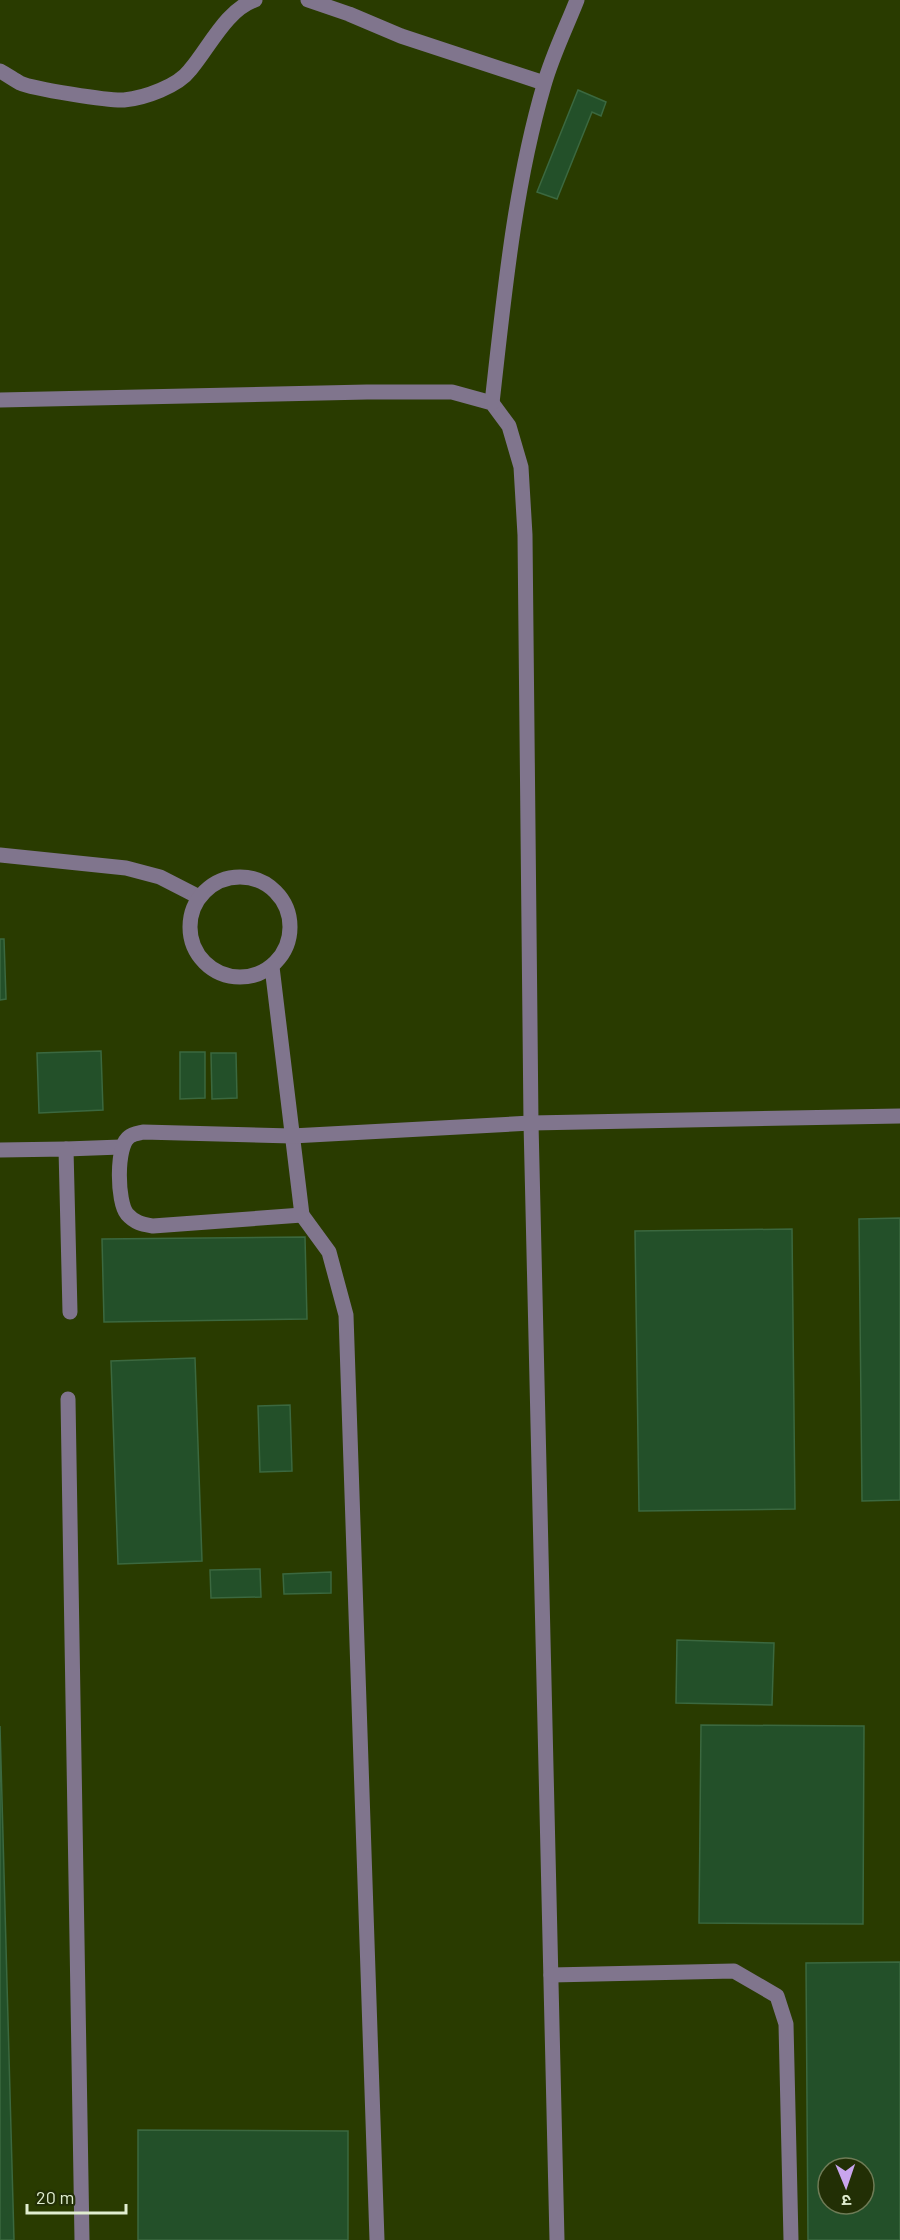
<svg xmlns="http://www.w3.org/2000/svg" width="900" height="2240" viewBox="0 0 900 2240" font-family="Barlow,'Noto Sans Devanagari',sans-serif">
	<rect width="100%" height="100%" fill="#293b00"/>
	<g fill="#235029" stroke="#3b683f" stroke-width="1.5" fill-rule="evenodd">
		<polygon points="578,90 606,102 601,116 592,112 557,199 537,192"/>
		<polygon points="0,939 4,939 6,999 0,1000"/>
		<polygon points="101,1051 103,1110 39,1113 37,1053"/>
		<polygon points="180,1052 205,1052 205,1098 180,1099"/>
		<polygon points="211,1053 236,1053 237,1098 212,1099"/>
		<polygon points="900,1218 900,1500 862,1501 859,1219"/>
		<polygon points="792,1229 795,1509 639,1511 635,1231"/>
		<polygon points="305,1237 307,1319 104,1322 102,1239"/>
		<polygon points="195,1358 202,1561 118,1564 111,1361"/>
		<polygon points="290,1405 292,1471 260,1472 258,1406"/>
		<polygon points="260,1569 261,1597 211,1598 210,1570"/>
		<polygon points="331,1572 331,1593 284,1594 283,1574"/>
		<polygon points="677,1640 774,1643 772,1705 676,1703"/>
		<polygon points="701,1725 864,1726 863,1924 699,1923"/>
		<polygon points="0,1726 14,2240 0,2240"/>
		<path d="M900 1962V2240H808L806 1963ZM828 2168H864V2204H828Z"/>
		<polygon points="138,2130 348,2131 348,2240 138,2240"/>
	</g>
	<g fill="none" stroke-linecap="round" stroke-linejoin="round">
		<g stroke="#80758d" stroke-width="15">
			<polyline points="308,0 349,14 401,36 544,83"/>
			<path d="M0 71C6 74 13 79 20 83 33 89 110 101 124 100 145 98 178 86 190 70 209 48 226 10 255 0"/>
			<polyline points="0,400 367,392 452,392 492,403 509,426 521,467 525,535 531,1123 557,2240"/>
			<path d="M492 403C504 297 514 188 544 85 552 56 566 28 577 0"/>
			<polyline points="0,855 126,868 160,877 199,897"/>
			<circle cx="240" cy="927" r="50"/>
			<polyline points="272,967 302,1215 329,1252 346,1315 377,2240"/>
			<polyline points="66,1149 121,1147"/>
			<polyline points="0,1150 66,1149 70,1312"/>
			<path d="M302 1215 153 1226C142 1224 135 1223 127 1214 117 1202 116 1146 129 1137 132 1134 139 1133 143 1132L292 1136 531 1123 900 1116"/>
			<polyline points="68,1399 82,2240"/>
			<polyline points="551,1975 734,1971 777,1996 786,2024 791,2240"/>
		</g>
	</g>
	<g transform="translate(846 2186) rotate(178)"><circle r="28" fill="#222f05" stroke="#6e7b56" stroke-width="1.5"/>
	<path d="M0-4.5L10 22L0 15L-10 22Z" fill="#c9a5ee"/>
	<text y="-9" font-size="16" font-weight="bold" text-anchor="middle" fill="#e0edd0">उ</text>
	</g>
	<path d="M27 2204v9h99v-9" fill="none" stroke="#e0edd0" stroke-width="3"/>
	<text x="36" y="2204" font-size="18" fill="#e0edd0" stroke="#222f05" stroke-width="4.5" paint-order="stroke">20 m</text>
</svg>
